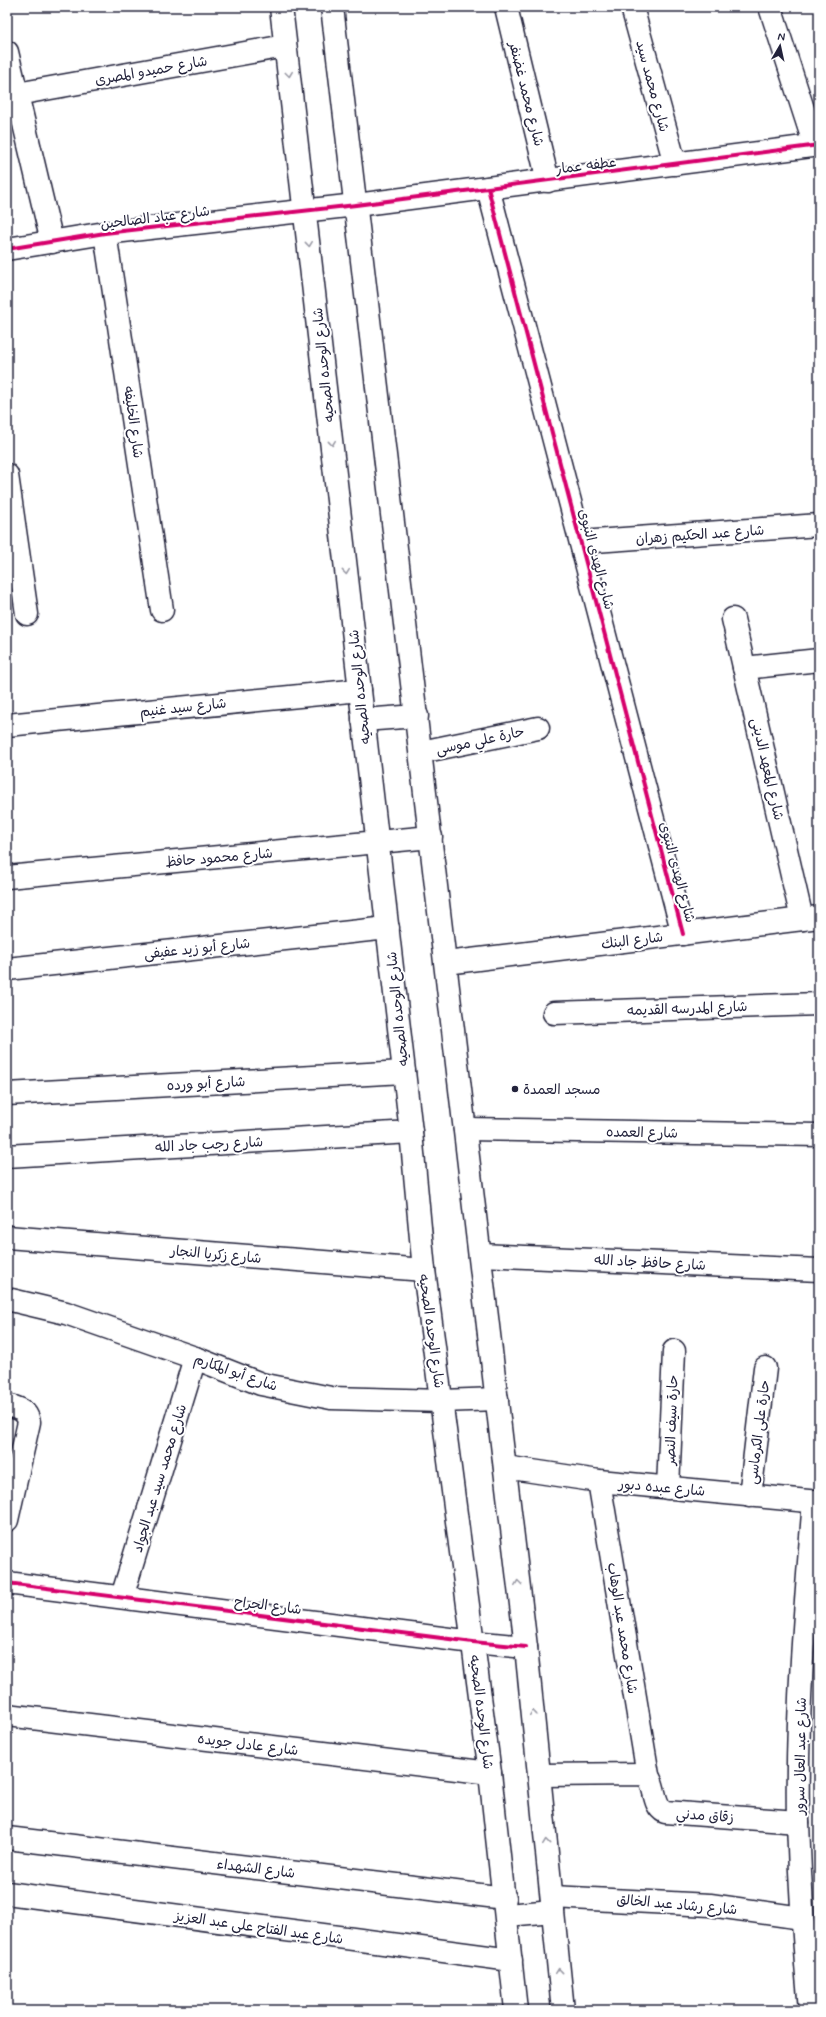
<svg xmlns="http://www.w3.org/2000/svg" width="826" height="2017" viewBox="0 0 826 2017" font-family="Mynerve,'Playpen Sans Arabic',sans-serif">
	<rect width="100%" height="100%" fill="#fff"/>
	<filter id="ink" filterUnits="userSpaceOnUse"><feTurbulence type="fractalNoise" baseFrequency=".025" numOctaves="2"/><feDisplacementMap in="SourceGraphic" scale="8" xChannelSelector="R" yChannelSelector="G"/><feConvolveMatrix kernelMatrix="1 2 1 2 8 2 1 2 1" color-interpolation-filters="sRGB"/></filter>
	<g filter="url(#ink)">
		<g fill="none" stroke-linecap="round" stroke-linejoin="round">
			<g stroke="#22223b" stroke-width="25">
				<g id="minor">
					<polyline points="506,7 548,181"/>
					<polyline points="632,7 675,164"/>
					<polyline points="770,7 815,146"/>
					<polyline points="7,52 52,242"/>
					<polyline points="17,94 285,46"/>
					<polyline points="488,188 683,934"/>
					<polyline points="105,233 162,610"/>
					<polyline points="7,249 105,233 356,205 819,145"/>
					<polyline points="7,475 27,614"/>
					<polyline points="581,542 819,525"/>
					<polyline points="733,619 802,919"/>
					<polyline points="744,668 819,660"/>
					<polyline points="7,725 360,690"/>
					<polyline points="421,752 538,728"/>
					<polyline points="7,877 431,837"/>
					<polyline points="446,963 819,917"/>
					<polyline points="7,969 388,928"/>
					<polyline points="554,1013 819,1004"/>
					<polyline points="7,1094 404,1072"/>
					<polyline points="465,1129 819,1135"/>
					<polyline points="7,1156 411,1132"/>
					<polyline points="7,1237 424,1270"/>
					<polyline points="480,1255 819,1270"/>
					<polyline points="7,1299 66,1313 195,1358 261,1384 331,1398 442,1401 497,1399"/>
					<path d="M7 1405C18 1408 27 1410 29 1422L7 1520"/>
					<polyline points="505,1467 599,1481 819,1502"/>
					<polyline points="599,1481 648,1775"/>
					<polyline points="668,1488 674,1351"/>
					<polyline points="750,1496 765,1368"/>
					<polyline points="7,1583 473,1642 526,1647"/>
					<polyline points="122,1597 195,1358"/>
					<polyline points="7,1715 490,1773"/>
					<path d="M539 1775 645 1774C657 1782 651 1805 665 1812L798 1822"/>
					<polyline points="7,1838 505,1898"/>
					<polyline points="7,1893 511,1960"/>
					<polyline points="552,1897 710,1905 802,1918"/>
					<path d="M810 2010C804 1947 800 1885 798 1822 796 1715 805 1608 814 1501"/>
				</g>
			</g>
			<g stroke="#22223b" stroke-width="25">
				<g id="secondary">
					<polyline points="281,7 411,1132 424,1270 490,1773 516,2010"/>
					<polyline points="332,7 526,1647 563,2010"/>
					<polyline points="363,720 417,716"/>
					<polyline points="507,1915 553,1911"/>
				</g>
			</g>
			<use href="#minor" stroke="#fff" stroke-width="22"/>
			<use href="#secondary" stroke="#fff" stroke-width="22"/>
			<g stroke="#fff" stroke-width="6">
				<g id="cycleway">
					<polyline points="488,188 683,934"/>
					<polyline points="7,249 105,233 356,205 819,145"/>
					<polyline points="7,1583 473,1642 526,1647"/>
				</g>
			</g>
			<use href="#cycleway" stroke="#d6006c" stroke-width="4"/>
		</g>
		<defs><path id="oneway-chevron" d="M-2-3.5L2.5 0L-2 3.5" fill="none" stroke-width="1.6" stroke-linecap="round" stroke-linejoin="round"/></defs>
		<g stroke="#9c9ca7">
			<use href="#oneway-chevron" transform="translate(289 74) rotate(83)"/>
			<use href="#oneway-chevron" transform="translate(309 244) rotate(84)"/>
			<use href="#oneway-chevron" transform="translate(332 443) rotate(84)"/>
			<use href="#oneway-chevron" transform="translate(346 572) rotate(84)"/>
			<use href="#oneway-chevron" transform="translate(518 1583) rotate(-97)"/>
			<use href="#oneway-chevron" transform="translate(533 1713) rotate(-96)"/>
			<use href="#oneway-chevron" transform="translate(546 1842) rotate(-96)"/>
			<use href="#oneway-chevron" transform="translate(559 1971) rotate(-96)"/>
		</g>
	</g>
	<circle fill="#22223b" stroke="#fff" stroke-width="1.5" cx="515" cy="1089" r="4"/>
	<g text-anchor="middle" stroke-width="4" stroke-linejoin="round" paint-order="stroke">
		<g font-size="14" fill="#22223b" stroke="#fff">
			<text transform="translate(151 70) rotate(-10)" y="5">شارع حميدو المصرى</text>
			<text transform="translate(653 86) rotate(75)" y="5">شارع محمد سيد</text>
			<text transform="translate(527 94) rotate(76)" y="5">شارع محمد غضنفر</text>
			<text transform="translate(586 165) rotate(-7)" y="5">عطفه عمار</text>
			<text transform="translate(155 217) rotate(-7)" y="5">شارع عباد الصالحين</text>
			<text transform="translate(323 365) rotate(-96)" y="5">شارع الوحده الصحيه</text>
			<text transform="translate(134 422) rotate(82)" y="5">شارع الخليفه</text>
			<text transform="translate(700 534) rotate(-4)" y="5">شارع عبد الحكيم زهران</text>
			<text transform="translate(597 559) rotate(75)" y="5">شارع الهدى النبوى</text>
			<text transform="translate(359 687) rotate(-96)" y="5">شارع الوحده الصحيه</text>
			<text transform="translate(183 707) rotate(-6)" y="5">شارع سيد غنيم</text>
			<text transform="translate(480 740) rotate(-12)" y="5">حارة علي موسى</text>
			<text transform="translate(768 769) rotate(77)" y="5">شارع المعهد الدينى</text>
			<text transform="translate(219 857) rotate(-5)" y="5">شارع محمود حافظ</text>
			<text transform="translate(678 872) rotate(75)" y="5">شارع الهدى النبوى</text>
			<text transform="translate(632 940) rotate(-7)" y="5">شارع البنك</text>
			<text transform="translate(197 948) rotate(-6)" y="5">شارع أبو زيد عفيفى</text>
			<text transform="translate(687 1008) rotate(-2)" y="5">شارع المدرسه القديمه</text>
			<text transform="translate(397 1009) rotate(-96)" y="5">شارع الوحده الصحيه</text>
			<text transform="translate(206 1083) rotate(-3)" y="5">شارع أبو ورده</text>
			<text transform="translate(642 1132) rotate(1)" y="5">شارع العمده</text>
			<text transform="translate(209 1144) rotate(-3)" y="5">شارع رجب جاد الله</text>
			<text transform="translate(216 1254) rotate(5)" y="5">شارع زكريا النجار</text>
			<text transform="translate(650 1262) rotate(3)" y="5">شارع حافظ جاد الله</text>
			<text transform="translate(432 1331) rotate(82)" y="5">شارع الوحده الصحيه</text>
			<text transform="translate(236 1372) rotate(19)" y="5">شارع أبو المكارم</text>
			<text transform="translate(671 1420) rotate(-88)" y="5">حارة سيف النصر</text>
			<text transform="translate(758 1432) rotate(-83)" y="5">حارة على الكرماسى</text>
			<text transform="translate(159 1478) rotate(-73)" y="5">شارع محمد سيد عبد الجواد</text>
			<text transform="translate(662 1487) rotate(5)" y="5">شارع عبده دبور</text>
			<text transform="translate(268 1605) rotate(7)" y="5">شارع الجراح</text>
			<text transform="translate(623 1628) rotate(81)" y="5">شارع محمد عبد الوهاب</text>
			<text transform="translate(482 1712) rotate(83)" y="5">شارع الوحده الصحيه</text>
			<text transform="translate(248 1744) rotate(7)" y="5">شارع عادل جويده</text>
			<text transform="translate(800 1756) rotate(-89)" y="5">شارع عبد العال سرور</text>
			<text transform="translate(705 1815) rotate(4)" y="5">زقاق مدني</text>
			<text transform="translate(256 1868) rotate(7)" y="5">شارع الشهداء</text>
			<text transform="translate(677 1904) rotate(5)" y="5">شارع رشاد عبد الخالق</text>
			<text transform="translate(259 1927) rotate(8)" y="5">شارع عبد الفتاح على عبد العزيز</text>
		</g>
		<g font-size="14" fill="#22223b" stroke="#fff" text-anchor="start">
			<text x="523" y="1094">مسجد العمدة</text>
		</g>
	</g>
	<rect width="826" height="2017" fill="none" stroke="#fff" stroke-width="24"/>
	<rect x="12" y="12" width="802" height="1993" fill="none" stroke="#22223b" stroke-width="1.5" filter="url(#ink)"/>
	<g transform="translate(780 46) rotate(9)" stroke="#ffffff" stroke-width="3" paint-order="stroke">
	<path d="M0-3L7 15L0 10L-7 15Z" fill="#22223b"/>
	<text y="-6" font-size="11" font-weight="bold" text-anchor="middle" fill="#22223b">N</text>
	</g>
</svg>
